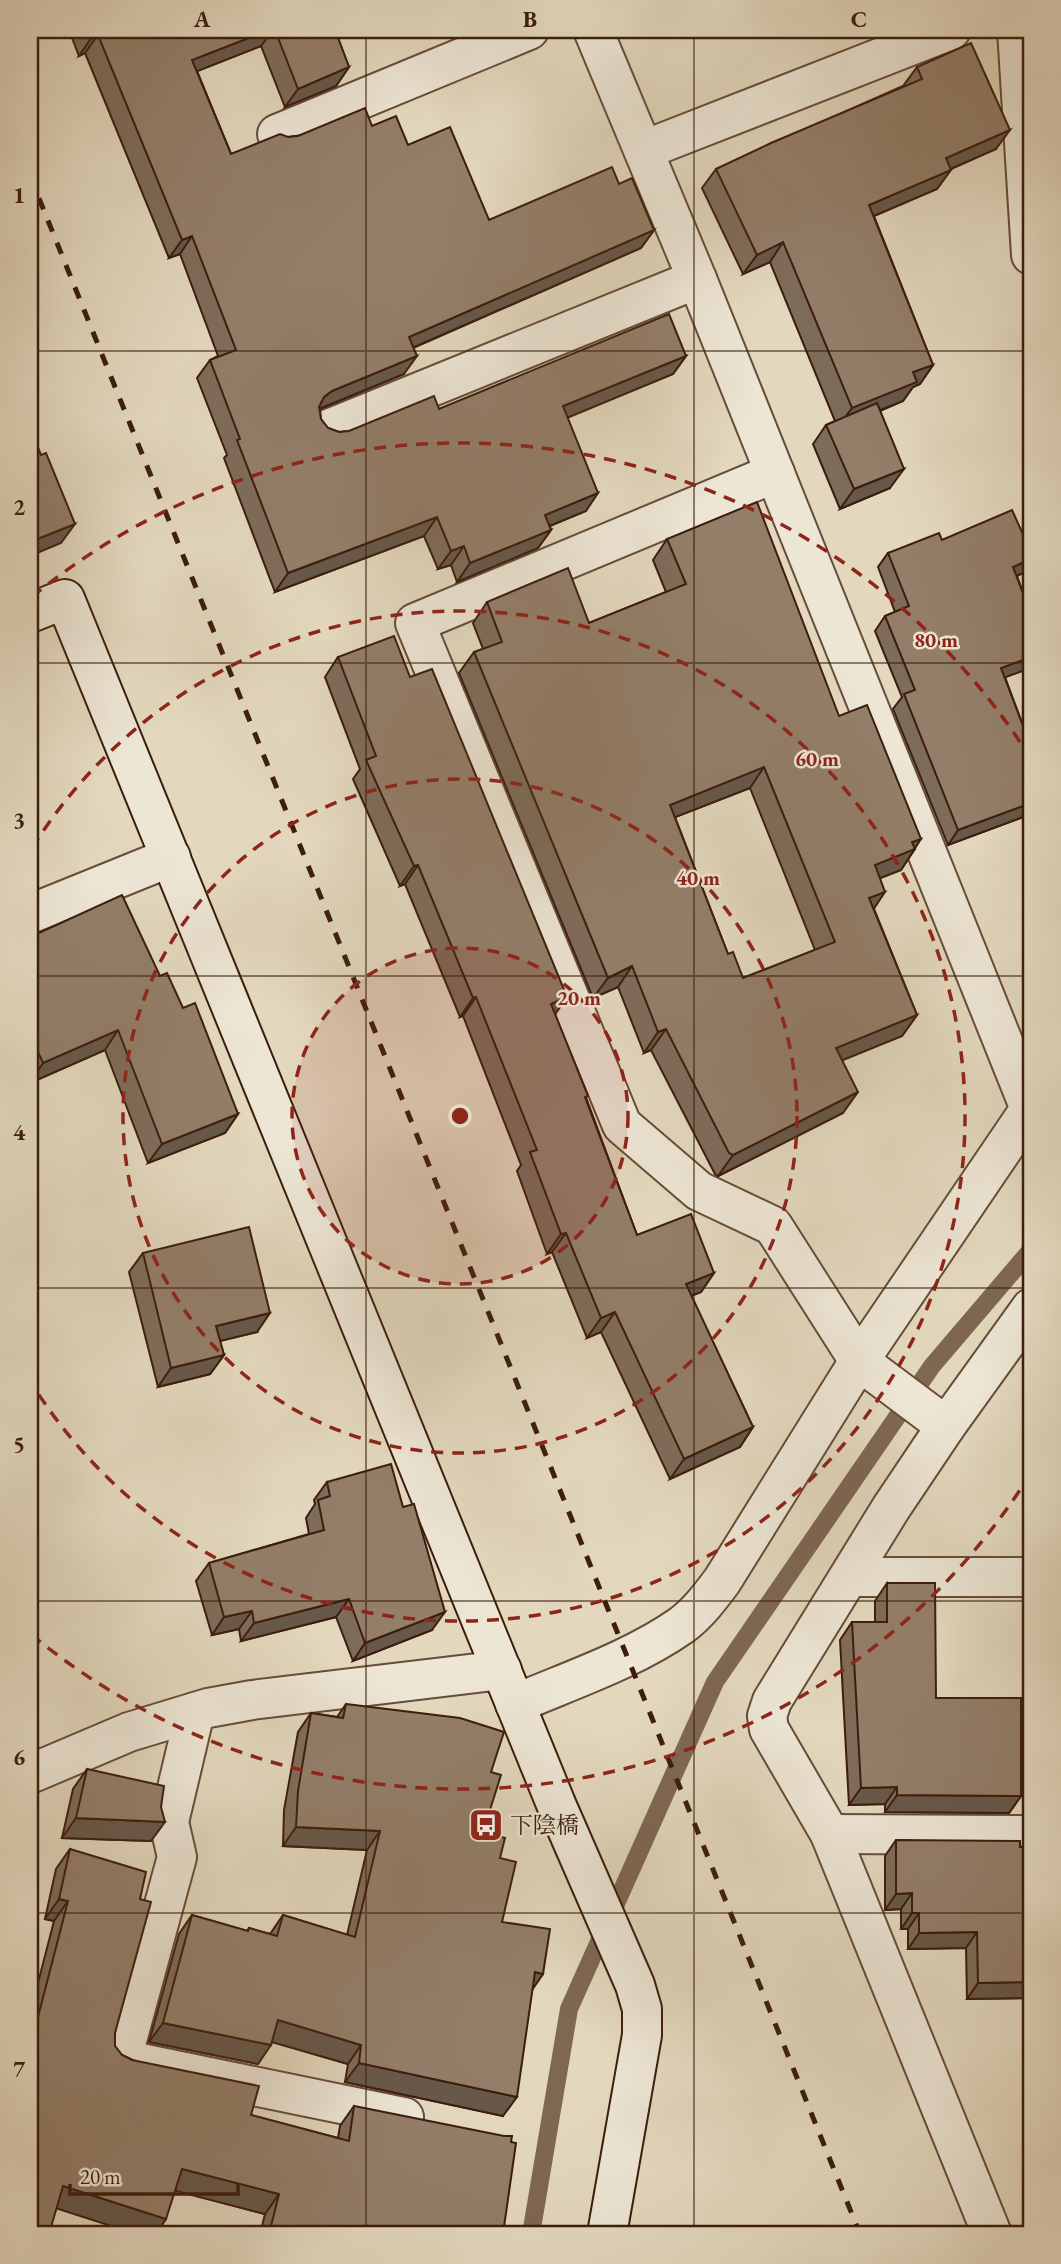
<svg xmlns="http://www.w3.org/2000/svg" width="1061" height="2264" viewBox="0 0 1061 2264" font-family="'EB Garamond','Noto Serif JP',serif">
	<rect width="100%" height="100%" fill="#e3d8be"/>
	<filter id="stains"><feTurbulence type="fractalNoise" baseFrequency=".00286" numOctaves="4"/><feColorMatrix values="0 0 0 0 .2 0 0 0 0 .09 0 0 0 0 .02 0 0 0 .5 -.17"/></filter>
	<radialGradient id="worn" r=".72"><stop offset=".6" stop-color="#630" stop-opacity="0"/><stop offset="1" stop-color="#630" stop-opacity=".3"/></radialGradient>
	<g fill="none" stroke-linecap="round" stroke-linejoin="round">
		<polyline stroke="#7e6753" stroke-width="18" points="531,2234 569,2009 715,1682 932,1366 1031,1250"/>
		<g stroke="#664c39" stroke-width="42">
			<g id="street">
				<polyline points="1017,30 1031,255"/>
				<polyline points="277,134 529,30"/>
				<polyline points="644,150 951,30"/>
				<polyline points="328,429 697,279"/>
				<polyline points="775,473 415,623 622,1125 699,1191 773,1226 859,1361 946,1426"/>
				<polyline points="30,914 171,857"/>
				<polyline points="849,1577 1031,1577"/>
				<path d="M515 1704C571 1680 632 1660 682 1625 698 1613 710 1597 722 1581L859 1361 1030 1109 697 279 593 30"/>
				<polyline points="195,1712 169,1822 177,1857 122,2059 404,2117"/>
				<polyline points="30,1774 129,1732 208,1708 252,1700 502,1670"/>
				<polyline points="830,1834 1031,1835"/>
				<polyline points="992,2234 830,1834 769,1729 767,1716 772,1701 891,1508 946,1426 1031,1308"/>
			</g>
		</g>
		<g stroke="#3c1d0d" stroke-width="42">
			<polyline id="secondary" points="30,613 65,599 556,1804 635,1985 642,2009 642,2035 607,2234"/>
		</g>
		<use href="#street" stroke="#ede6d5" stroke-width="38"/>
		<use href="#secondary" stroke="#ede6d5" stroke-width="38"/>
		<polyline stroke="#3c1d0d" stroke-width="5" stroke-dasharray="12 12" stroke-linecap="butt" points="30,176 860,2234"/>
	</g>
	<g fill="#7e6c5a" stroke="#3c1d0d" stroke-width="2" fill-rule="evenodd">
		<polygon points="69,30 335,30 349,67 336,86 285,107 261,46 197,71 231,154 288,137 372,126 408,145 489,220 619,184 654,230 641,248 413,348 404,374 320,409 321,419 328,428 339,432 349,431 439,409 686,356 673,374 567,417 586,511 550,526 551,530 538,548 457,582 451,565 438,569 424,536 275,592 224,458 227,455 197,378 210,360 218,356 180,254 169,258 85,53 79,56"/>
		<polygon points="917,67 996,149 951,169 937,189 874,216 933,365 920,384 913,387 903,401 880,411 890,488 840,509 813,444 826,425 835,421 770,262 743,274 702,188 716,169 903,86"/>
		<path d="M667 539 839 716 915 849 901 870 880 878 874 909 917 1015 902 1036 842 1060 843 1113 718 1176 715 1174 651 1050 644 1053 618 987 593 998 459 673 474 652 483 649 473 623 487 602 589 623 666 592 653 560ZM750 788 815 950 743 978 728 954 675 817Z"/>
		<polygon points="942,540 1031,552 1031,562 1023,573 1017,576 1031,614 1031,636 1027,642 1031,653 1031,658 1022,671 1005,677 1031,747 1031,814 948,845 893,709 902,697 875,631 885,616 895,612 878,567 888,553"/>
		<polygon points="338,657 410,677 555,1014 637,1235 714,1273 701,1292 691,1296 753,1427 740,1447 670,1479 601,1332 587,1338 552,1252 547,1254 517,1171 521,1165 463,1016 460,1017 405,884 400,886 353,779 360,769 325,677"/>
		<polygon points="30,937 160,976 183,1008 238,1114 225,1133 148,1163 105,1050 30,1083"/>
		<polygon points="143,1253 257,1332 220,1341 224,1355 210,1374 158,1387 129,1272"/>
		<polygon points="327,1482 432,1630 353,1661 336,1617 241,1641 239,1629 212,1635 196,1581 209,1563 309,1534 306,1518 315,1504 314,1500"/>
		<polygon points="887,1583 936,1698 1021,1796 1009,1813 885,1812 885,1804 849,1805 840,1640 852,1622 875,1622 875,1601"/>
		<polygon points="346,1704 491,1772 483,1832 500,1858 502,1922 532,1989 503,2116 345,2082 348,2064 272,2042 258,2064 149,2042 179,1934 192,1915 247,1931 249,1928 270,1934 283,1915 347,1935 367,1850 283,1846 284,1810 298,1732 311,1713 337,1717"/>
		<polygon points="87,1769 161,1807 151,1841 62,1838 73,1789"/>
		<polygon points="896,1840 1031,1847 1031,1998 967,1999 966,1948 908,1949 908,1929 901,1929 901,1909 885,1910 885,1856"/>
		<polygon points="70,1849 140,1899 115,2033 115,2046 122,2055 251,2115 338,2138 340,2126 354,2106 503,2234 260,2234 265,2214 175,2190 56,2208 30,2234 30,2014 54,1921 45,1919 56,1869"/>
	</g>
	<g fill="#67584a" stroke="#3c1d0d" stroke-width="2">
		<polygon points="269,30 273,30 261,46 180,78 192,60"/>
		<polygon points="98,35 85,53 79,56 92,37"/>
		<polygon points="349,67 336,86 285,107 298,89"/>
		<polygon points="1010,130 996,149 932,177 946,158"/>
		<polygon points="951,170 937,189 855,224 869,205"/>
		<polygon points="654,230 641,248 396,355 409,337"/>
		<polygon points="192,236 180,254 169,258 182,240"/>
		<polygon points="783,242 770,262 743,274 757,255"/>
		<polygon points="417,356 404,374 319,409 311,415 324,397 332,391"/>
		<polygon points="686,356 673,374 550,425 563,406"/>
		<polygon points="933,365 920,384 913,387 903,401 838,427 852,408 913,372"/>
		<polygon points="904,469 890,488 840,509 854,489"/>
		<polygon points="598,493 586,511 532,533 545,515"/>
		<polygon points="437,517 424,536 275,592 288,573"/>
		<polygon points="75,524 61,543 30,556 30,542"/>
		<polygon points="551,530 538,548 457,582 470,563"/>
		<polygon points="464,546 451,565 438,569 451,551"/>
		<polygon points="1031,559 1031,562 1023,573 1003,582 1013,567"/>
		<polygon points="1031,630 1031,636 1026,643 1023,633"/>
		<polygon points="1031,657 1022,671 990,683 1001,668"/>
		<polygon points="764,767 750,788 655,825 670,805"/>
		<polygon points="1031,803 1031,814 948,845 958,830"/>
		<polygon points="921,839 901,870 860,886 875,865 912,842"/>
		<polygon points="418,865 405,884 400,886 414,866"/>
		<polygon points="885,892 871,913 869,898"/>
		<polygon points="632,966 618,987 593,998 608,978"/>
		<polygon points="476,997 463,1016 460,1017 473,998"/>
		<polygon points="567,997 554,1016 551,1004"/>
		<polygon points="917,1015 902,1036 821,1069 836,1048"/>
		<polygon points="666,1029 651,1050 644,1053 658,1032"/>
		<polygon points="118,1030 105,1050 30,1083 43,1063"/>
		<polygon points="858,1092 843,1113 718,1176 733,1155"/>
		<polygon points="238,1114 225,1133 148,1163 162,1144"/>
		<polygon points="566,1233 552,1252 547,1254 561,1234"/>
		<polygon points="714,1273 701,1292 672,1303 686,1284"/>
		<polygon points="615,1312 601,1332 587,1338 601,1318"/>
		<polygon points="270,1313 257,1332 203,1345 216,1326"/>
		<polygon points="224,1355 210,1374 158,1387 171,1368"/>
		<polygon points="753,1427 740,1447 670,1479 684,1459"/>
		<polygon points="349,1599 336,1617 241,1641 254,1623"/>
		<polygon points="252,1611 239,1629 212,1635 224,1617"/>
		<polygon points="445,1612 432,1630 353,1661 365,1643"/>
		<polygon points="897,1787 885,1804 849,1805 861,1788"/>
		<polygon points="897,1795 1021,1796 1009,1813 885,1812"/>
		<polygon points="76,1818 165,1822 151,1841 62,1838"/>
		<polygon points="296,1827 380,1831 367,1850 283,1846"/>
		<polygon points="912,1893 901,1909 885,1910 896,1894"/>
		<polygon points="59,1899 68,1901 54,1921 45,1919"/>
		<polygon points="912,1913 919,1913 908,1929 901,1929"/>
		<polygon points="977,1932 966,1948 908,1949 919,1933"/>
		<polygon points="535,1972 543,1974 530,1993"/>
		<polygon points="1031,1982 1031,1998 967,1999 978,1983"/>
		<polygon points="278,2020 361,2045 348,2064 265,2040"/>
		<polygon points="163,2023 271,2045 258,2064 149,2042"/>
		<polygon points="359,2063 517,2097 503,2116 345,2082"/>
		<polygon points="182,2169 279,2194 265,2214 168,2189"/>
		<polygon points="63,2186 166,2219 156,2234 136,2234 49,2206"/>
		<polygon points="271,2226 302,2234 265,2234"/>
		<polygon points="396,2231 424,2234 393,2234"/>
	</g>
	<g fill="#937e69" stroke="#3c1d0d" stroke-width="2" fill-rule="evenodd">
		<polygon points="89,30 269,30 192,60 231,154 280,134 288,137 298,136 365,108 372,126 396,116 408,145 450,127 489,220 612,167 619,184 632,178 654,230 409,337 417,356 332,391 324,397 319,407 321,419 328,428 339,432 349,431 434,396 439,409 669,314 686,356 563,406 598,493 545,515 551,530 470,563 464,546 451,551 437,517 288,573 237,440 240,439 210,360 236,350 192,236 182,240 98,35 92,37"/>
		<polygon points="275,30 335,30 349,67 298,89"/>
		<polygon points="971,43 1010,130 946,158 951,170 869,205 933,365 913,372 917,382 852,408 783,242 757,255 716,169 771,143 922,79 917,67"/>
		<polygon points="877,403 904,469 854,489 826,425"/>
		<polygon points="30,427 41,455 46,453 75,524 30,542"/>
		<path d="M757 502 839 716 867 705 921 839 912 842 915 849 875 865 885 892 869 898 917 1015 836 1048 858 1092 733 1155 729 1153 666 1029 658 1032 632 966 608 978 474 652 502 642 487 602 568 568 589 623 686 584 667 539ZM764 767 835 942 743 978 733 952 728 954 670 805Z"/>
		<polygon points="1012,510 1031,552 1031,559 1013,567 1031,614 1031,630 1023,633 1031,653 1031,657 1001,668 1031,747 1031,752 1030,753 1031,757 1031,803 958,830 904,694 915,690 885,616 909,606 888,553 939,533 942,540"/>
		<polygon points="394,636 410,677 432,669 567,997 551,1004 588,1096 585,1097 637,1235 691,1214 714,1273 686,1284 753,1427 684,1459 615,1312 601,1318 566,1233 561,1234 530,1152 537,1150 476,997 473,998 418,865 414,866 366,760 376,756 338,657"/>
		<polygon points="122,895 160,976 167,973 183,1008 195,1003 238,1114 162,1144 118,1030 43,1063 30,1034 30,937"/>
		<polygon points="249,1227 270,1313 216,1326 224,1355 171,1368 143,1253"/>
		<polygon points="391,1464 403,1507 414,1504 445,1612 365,1643 349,1599 254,1623 252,1611 224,1617 209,1563 324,1530 318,1500 330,1496 327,1482"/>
		<polygon points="887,1583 935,1583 936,1698 1021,1698 1021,1796 897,1795 897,1787 861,1788 852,1622 887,1622"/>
		<polygon points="346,1704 460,1718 504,1732 491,1772 501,1775 483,1832 505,1838 500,1858 516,1862 502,1922 550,1929 543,1974 535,1972 517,2097 359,2063 361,2045 278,2020 271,2045 163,2023 192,1915 248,1931 249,1928 277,1936 283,1915 355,1937 380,1831 296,1827 298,1791 311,1713 343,1718"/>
		<polygon points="87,1769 164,1786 161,1807 165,1822 76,1818"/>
		<polygon points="896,1840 1020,1841 1020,1847 1031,1847 1031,1982 978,1983 977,1932 919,1933 919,1913 912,1913 912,1893 896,1894"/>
		<polygon points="70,1849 146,1872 140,1899 151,1902 115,2033 115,2046 122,2055 132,2060 259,2086 251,2115 349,2141 354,2106 504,2136 512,2136 511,2142 516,2143 503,2234 424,2234 396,2231 395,2234 302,2234 271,2226 279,2194 182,2169 166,2219 63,2186 49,2234 30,2234 30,2039 32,2040 68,1901 59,1899"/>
	</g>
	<path fill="none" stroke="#3c1d0d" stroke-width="2" stroke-opacity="0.55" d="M366 30V2234M694 30V2234M30 351H1031M30 663H1031M30 976H1031M30 1288H1031M30 1601H1031M30 1913H1031"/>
	<circle cx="460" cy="1116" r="168" fill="#8f2418" fill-opacity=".12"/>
	<g fill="none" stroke="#8f2418" stroke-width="3.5" stroke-dasharray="12 9">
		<circle cx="460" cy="1116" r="168"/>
		<circle cx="460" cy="1116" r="337"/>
		<path d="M32 848A505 505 0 1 1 32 1384"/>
		<path d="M1031 1473A673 673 0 0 1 32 1635M32 597A673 673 0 0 1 1031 759"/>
	</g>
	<defs>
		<g id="bus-square" transform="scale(1.75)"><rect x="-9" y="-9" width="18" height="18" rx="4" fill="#8f2418" stroke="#ede6d5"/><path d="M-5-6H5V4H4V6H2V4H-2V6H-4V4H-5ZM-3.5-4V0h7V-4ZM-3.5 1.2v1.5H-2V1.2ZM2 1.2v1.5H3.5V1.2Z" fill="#fff"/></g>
	</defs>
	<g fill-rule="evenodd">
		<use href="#bus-square" x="486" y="1825"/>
	</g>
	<g text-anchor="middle" stroke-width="5" stroke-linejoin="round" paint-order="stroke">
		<g font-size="23" fill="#3c1d0d" stroke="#ede6d5" text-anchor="start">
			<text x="510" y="1833">下陰橋</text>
		</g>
	</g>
	<circle cx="460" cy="1116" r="10" fill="#8f2418" stroke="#ede6d5" stroke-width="3.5"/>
	<g font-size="21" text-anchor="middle" font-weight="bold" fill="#8f2418" stroke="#ede6d5" stroke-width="5" stroke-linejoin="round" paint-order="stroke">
		<text x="936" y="647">80 m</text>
		<text x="817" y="766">60 m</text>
		<text x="698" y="885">40 m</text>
		<text x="579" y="1005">20 m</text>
	</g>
	<rect width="1061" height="2264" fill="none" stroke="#e3d8be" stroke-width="77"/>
	<path d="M70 2184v10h168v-10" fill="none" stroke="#3c1d0d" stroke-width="3.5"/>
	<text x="80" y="2184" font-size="21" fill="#3c1d0d" stroke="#ede6d5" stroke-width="5" paint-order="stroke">20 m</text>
	<rect x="38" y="38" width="985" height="2188" fill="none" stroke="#3c1d0d" stroke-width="2.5"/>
	<g font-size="23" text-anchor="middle" font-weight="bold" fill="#3c1d0d">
		<text x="202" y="27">A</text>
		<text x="530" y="27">B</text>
		<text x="859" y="27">C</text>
		<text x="19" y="203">1</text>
		<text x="19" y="515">2</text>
		<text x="19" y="828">3</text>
		<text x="19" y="1140">4</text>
		<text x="19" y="1452">5</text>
		<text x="19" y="1765">6</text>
		<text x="19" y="2077">7</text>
	</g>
	<rect width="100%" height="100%" filter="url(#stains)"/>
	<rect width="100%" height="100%" fill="url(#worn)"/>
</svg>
